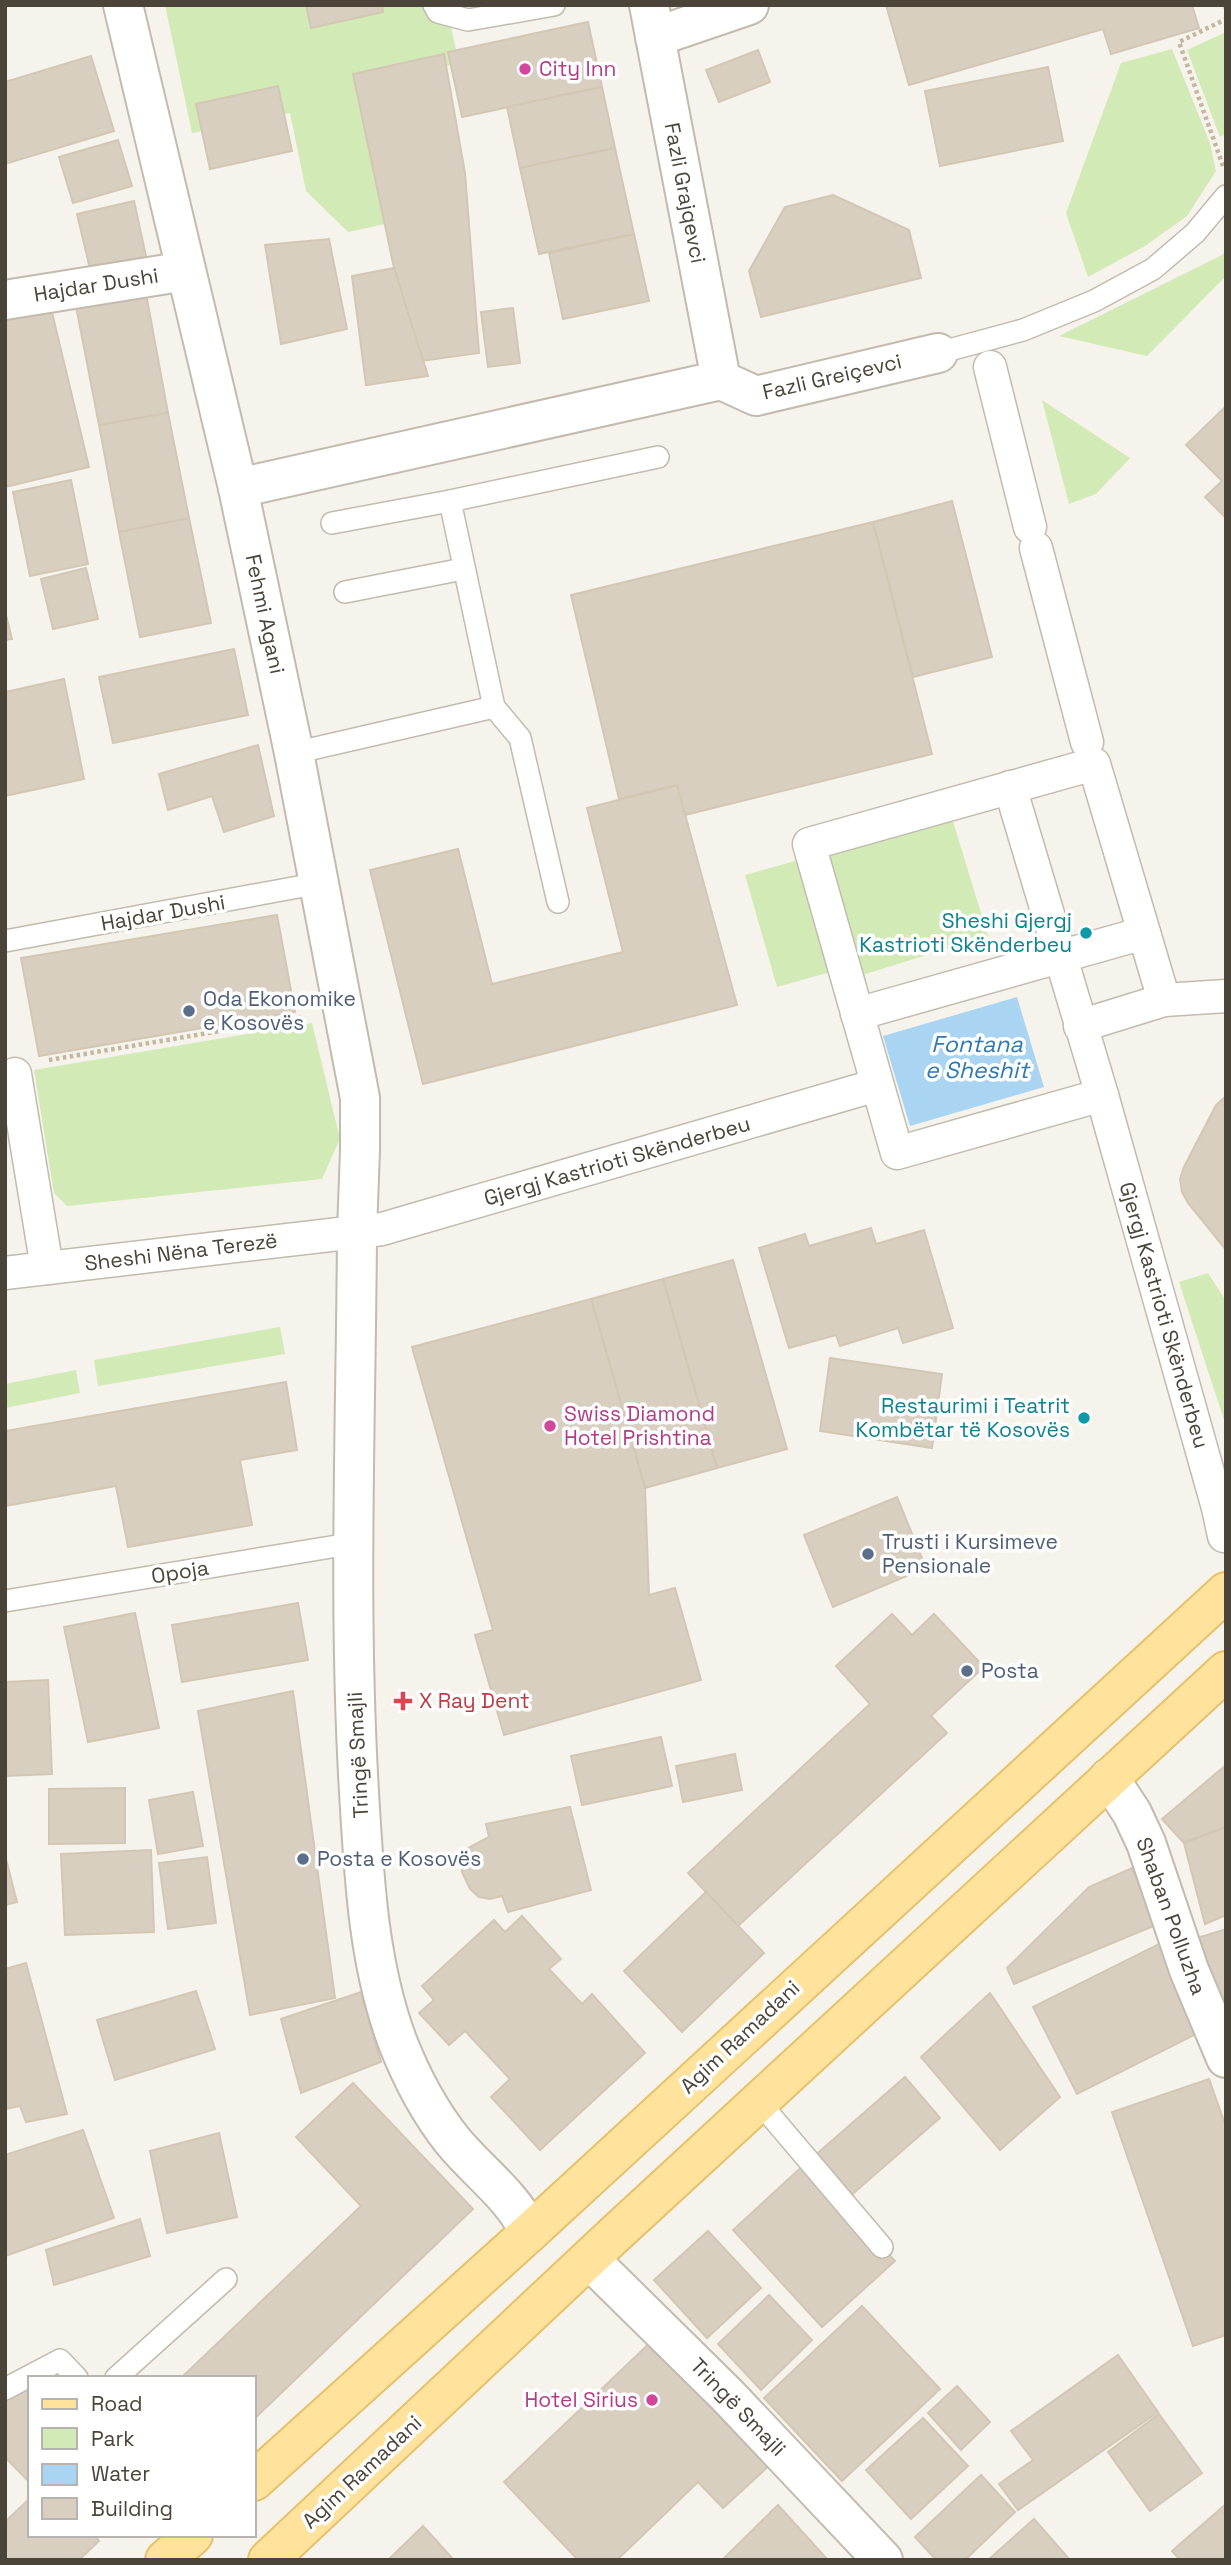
<svg xmlns="http://www.w3.org/2000/svg" width="1231" height="2565" viewBox="0 0 1231 2565" font-family="'Space Grotesk',sans-serif">
	<rect width="100%" height="100%" fill="#f6f3ec"/>
	<g fill="#d2eab5">
		<polygon points="165,5 446,5 459,63 363,86 394,222 348,232 306,191 290,113 192,133"/>
		<polygon points="1226,32 1226,134 1220,137 1187,50"/>
		<polygon points="1172,49 1210,143 1216,171 1187,216 1145,246 1088,277 1066,213 1121,63"/>
		<polygon points="1226,250 1226,276 1223,279 1147,356 1059,336 1222,255"/>
		<polygon points="1042,400 1130,458 1096,494 1069,504"/>
		<polygon points="951,815 988,936 856,977 820,852"/>
		<polygon points="802,859 834,971 777,987 745,875"/>
		<polygon points="312,1023 340,1139 322,1179 67,1206 54,1193 34,1070"/>
		<polygon points="1208,1273 1226,1301 1226,1426 1179,1282"/>
		<polygon points="280,1327 285,1354 98,1386 94,1360"/>
		<polygon points="76,1370 80,1393 5,1408 5,1384"/>
	</g>
	<polygon fill="#a9d4f2" points="1017,997 1044,1087 910,1126 883,1036"/>
	<g fill="#d8cfc1" stroke="#d3c7b4" stroke-width="2">
		<polygon points="306,5 382,5 383,12 311,28"/>
		<polygon points="886,5 1192,5 1199,28 1111,54 1103,29 909,85"/>
		<polygon points="588,22 602,87 462,117 448,52"/>
		<polygon points="758,50 770,82 719,102 706,70"/>
		<polygon points="444,54 465,173 479,353 422,361 394,268 353,74"/>
		<polygon points="91,56 114,131 5,164 5,82"/>
		<polygon points="1048,67 1063,141 940,166 925,91"/>
		<polygon points="278,86 292,151 210,169 196,104"/>
		<polygon points="602,87 615,148 520,168 507,107"/>
		<polygon points="118,140 132,186 73,203 59,157"/>
		<polygon points="615,148 634,234 539,254 520,168"/>
		<polygon points="833,195 909,230 921,278 761,317 749,271 785,207"/>
		<polygon points="134,201 147,261 91,273 77,214"/>
		<polygon points="634,234 649,301 563,319 549,253"/>
		<polygon points="329,239 347,329 281,344 265,245"/>
		<polygon points="394,268 428,376 366,385 352,276"/>
		<polygon points="145,288 168,413 99,425 75,301"/>
		<polygon points="50,304 89,467 5,487 5,315"/>
		<polygon points="513,308 520,363 488,367 481,312"/>
		<polygon points="1226,406 1226,518 1205,497 1222,481 1186,445"/>
		<polygon points="168,413 189,518 119,532 99,425"/>
		<polygon points="71,480 88,564 30,576 13,492"/>
		<polygon points="952,501 992,657 913,677 873,522"/>
		<polygon points="189,518 211,623 140,637 119,532"/>
		<polygon points="873,522 932,754 685,815 677,785 619,799 571,595"/>
		<polygon points="86,568 98,619 53,629 41,579"/>
		<polygon points="5,611 12,639 5,640"/>
		<polygon points="234,649 248,715 113,743 99,677"/>
		<polygon points="64,679 84,779 5,796 5,692"/>
		<polygon points="258,745 274,816 224,832 212,796 168,810 159,774"/>
		<polygon points="677,785 737,1005 423,1084 370,870 458,849 492,984 623,952 587,808"/>
		<polygon points="277,915 295,1012 39,1056 21,958"/>
		<polygon points="1226,1096 1226,1250 1188,1203 1182,1192 1180,1179 1184,1167 1216,1105"/>
		<polygon points="871,1228 876,1244 924,1230 953,1328 903,1343 898,1328 840,1346 836,1335 789,1348 759,1248 805,1234 809,1246"/>
		<polygon points="733,1260 787,1449 717,1468 663,1279"/>
		<polygon points="663,1279 717,1468 645,1488 591,1299"/>
		<polygon points="591,1299 645,1488 649,1595 675,1588 701,1680 504,1735 475,1635 493,1630 412,1347"/>
		<polygon points="830,1358 942,1374 932,1448 820,1431"/>
		<polygon points="286,1382 297,1450 240,1460 252,1525 128,1547 116,1486 5,1506 5,1431"/>
		<polygon points="897,1497 926,1568 833,1607 804,1535"/>
		<polygon points="298,1603 308,1660 182,1682 172,1625"/>
		<polygon points="135,1613 159,1728 88,1742 64,1627"/>
		<polygon points="892,1614 912,1635 934,1614 984,1667 931,1716 947,1733 738,1926 688,1873 870,1704 836,1666"/>
		<polygon points="48,1680 52,1774 5,1776 5,1682"/>
		<polygon points="293,1691 335,1998 250,2015 198,1711"/>
		<polygon points="661,1737 672,1786 582,1805 571,1756"/>
		<polygon points="735,1754 742,1790 683,1802 676,1766"/>
		<polygon points="1226,1765 1226,1827 1184,1843 1162,1819"/>
		<polygon points="125,1788 125,1843 49,1844 49,1789"/>
		<polygon points="193,1792 203,1846 158,1854 149,1800"/>
		<polygon points="570,1807 591,1890 508,1912 502,1896 490,1899 479,1897 470,1889 462,1872 462,1859 468,1848 489,1837 486,1824"/>
		<polygon points="1226,1827 1226,1915 1205,1924 1184,1843"/>
		<polygon points="151,1850 154,1932 65,1935 61,1854"/>
		<polygon points="5,1855 17,1902 5,1905"/>
		<polygon points="207,1857 216,1923 168,1929 159,1863"/>
		<polygon points="1132,1868 1156,1925 1014,1984 1007,1968 1089,1887"/>
		<polygon points="706,1892 764,1953 682,2032 624,1971"/>
		<polygon points="522,1916 561,1959 549,1969 582,2004 592,1994 645,2053 540,2150 491,2097 510,2079 465,2031 449,2045 419,2013 434,2000 422,1986 494,1920 505,1932"/>
		<polygon points="1226,1929 1226,2008 1214,2011 1191,1940"/>
		<polygon points="1161,1943 1204,2030 1077,2094 1033,2007"/>
		<polygon points="26,1963 67,2114 26,2122 20,2106 5,2109 5,1969"/>
		<polygon points="196,1991 215,2049 115,2080 97,2020"/>
		<polygon points="361,1992 381,2062 301,2093 281,2019"/>
		<polygon points="990,1993 1060,2097 1000,2150 921,2057"/>
		<polygon points="905,2077 940,2118 842,2203 805,2164"/>
		<polygon points="1209,2079 1226,2127 1226,2335 1193,2346 1112,2112"/>
		<polygon points="353,2083 473,2209 254,2419 254,2378 181,2378 361,2206 296,2137"/>
		<polygon points="83,2130 114,2218 5,2256 5,2155"/>
		<polygon points="219,2133 237,2217 167,2233 150,2151"/>
		<polygon points="805,2164 895,2261 822,2327 733,2230"/>
		<polygon points="140,2219 150,2256 54,2285 46,2250"/>
		<polygon points="708,2231 761,2288 707,2338 654,2280"/>
		<polygon points="769,2295 812,2340 761,2390 718,2344"/>
		<polygon points="862,2306 940,2389 842,2481 764,2398"/>
		<polygon points="654,2339 773,2462 723,2508 698,2482 617,2560 578,2560 504,2482"/>
		<polygon points="1118,2355 1158,2412 1018,2510 999,2484 1033,2460 1011,2431"/>
		<polygon points="30,2378 30,2483 5,2457 5,2402"/>
		<polygon points="957,2386 990,2422 961,2450 928,2413"/>
		<polygon points="1159,2414 1202,2473 1150,2511 1108,2452"/>
		<polygon points="923,2418 968,2466 911,2519 866,2470"/>
		<polygon points="981,2475 1015,2512 965,2560 936,2560 915,2537"/>
		<polygon points="30,2498 30,2535 94,2535 99,2541 79,2560 5,2560 5,2522"/>
		<polygon points="1226,2504 1226,2560 1180,2560 1172,2551"/>
		<polygon points="778,2505 828,2560 722,2560"/>
		<polygon points="1034,2519 1070,2560 988,2560"/>
		<polygon points="423,2526 454,2560 388,2560"/>
	</g>
	<g fill="none" stroke-linecap="round" stroke-linejoin="round">
		<g stroke="#c2bbae" stroke-width="24">
			<g id="service">
				<polyline points="434,5 438,12 468,20 554,5"/>
				<polyline points="938,353 1023,330 1094,301 1153,269 1195,233 1226,196"/>
				<polyline points="332,523 450,501"/>
				<polyline points="345,592 463,569"/>
				<polyline points="494,707 450,501 658,457"/>
				<polyline points="294,753 494,707 520,738 558,902"/>
				<polyline points="5,941 320,883"/>
				<polyline points="5,1601 355,1543"/>
				<polyline points="759,2102 882,2247"/>
				<polyline points="116,2378 226,2279"/>
				<polyline points="5,2389 60,2360 77,2378"/>
			</g>
		</g>
		<g stroke="#c2bbae" stroke-width="35">
			<g id="pedestrian">
				<polyline points="990,367 1030,527"/>
				<polyline points="1036,548 1087,742"/>
				<polyline points="1010,787 1102,1095 1218,1508 1224,1536"/>
				<polyline points="857,1014 1144,933"/>
				<polyline points="1080,1026 1164,1000 1226,996"/>
				<polyline points="15,1074 47,1268"/>
				<polyline points="1102,1095 897,1153 809,844 1094,764 1164,1000"/>
				<polyline points="5,1273 382,1229 877,1085"/>
			</g>
		</g>
		<g stroke="#c2bbae" stroke-width="42">
			<g id="minor">
				<path d="M123 5 238 488 294 753 360 1098V1150L357 1231C356 1418 348 1606 359 1792 364 1876 368 1964 398 2043 411 2076 430 2112 452 2140 479 2173 510 2193 530 2232"/>
				<polyline points="649,5 721,380"/>
				<polyline points="655,37 749,5"/>
				<polyline points="5,300 186,271"/>
				<polyline points="238,488 721,380 756,396 938,353"/>
				<polyline points="1109,1778 1132,1813 1146,1843 1189,1970 1226,2058"/>
				<polyline points="589,2259 727,2395 883,2560"/>
			</g>
		</g>
		<g stroke="#e6c16a" stroke-width="42">
			<g id="primary">
				<polyline points="254,2481 530,2232 1226,1592"/>
				<polyline points="165,2560 193,2535"/>
				<polyline points="268,2560 613,2236 1226,1671"/>
			</g>
		</g>
		<g stroke="#c4b79f" stroke-width="4.5" stroke-dasharray="3.5 3.5" stroke-linecap="butt">
			<polyline points="1225,5 1226,9"/>
			<polyline points="1223,166 1179,42 1226,19"/>
			<polyline points="49,1060 303,1017"/>
		</g>
		<use href="#service" stroke="#fff" stroke-width="21"/>
		<use href="#pedestrian" stroke="#fff" stroke-width="32"/>
		<use href="#minor" stroke="#fff" stroke-width="38"/>
		<use href="#primary" stroke="#ffe39c" stroke-width="38"/>
	</g>
	<g fill="#d1479c" stroke="#fff" stroke-width="2.5">
		<circle cx="525" cy="69" r="7"/>
		<circle cx="550" cy="1426" r="7"/>
		<circle cx="652" cy="2400" r="7"/>
	</g>
	<g fill="#0f9aa8" stroke="#fff" stroke-width="2.5">
		<circle cx="1086" cy="933" r="7"/>
		<circle cx="1084" cy="1418" r="7"/>
	</g>
	<g fill="#5c6f8a" stroke="#fff" stroke-width="2.5">
		<circle cx="189" cy="1011" r="7"/>
		<circle cx="868" cy="1554" r="7"/>
		<circle cx="967" cy="1671" r="7"/>
		<circle cx="303" cy="1859" r="7"/>
	</g>
	<path fill="#e0444e" stroke="#fff" stroke-width="2.5" d="M399.5 1690.5h7v7h7v7h-7v7h-7v-7h-7v-7h7z"/>
	<g text-anchor="middle" stroke-width="7" stroke-linejoin="round" paint-order="stroke">
		<g font-size="21" fill="#b23c85" stroke="#fff" text-anchor="start">
			<text x="539" y="76">City Inn</text>
			<text x="564" y="1421">Swiss Diamond<tspan x="564" dy="24">Hotel Prishtina</tspan></text>
			<text x="638" y="2407" text-anchor="end">Hotel Sirius</text>
		</g>
		<g font-size="21" fill="#4b4439" stroke="#fff">
			<text transform="translate(685 193) rotate(79)" y="7">Fazli Grajqevci</text>
			<text transform="translate(96 285) rotate(-9)" y="7">Hajdar Dushi</text>
			<text transform="translate(832 377) rotate(-13)" y="7">Fazli Greiçevci</text>
			<text transform="translate(265 614) rotate(78)" y="7">Fehmi Agani</text>
			<text transform="translate(163 913) rotate(-10)" y="7">Hajdar Dushi</text>
			<text transform="translate(617 1161) rotate(-16)" y="7">Gjergj Kastrioti Skënderbeu</text>
			<text transform="translate(181 1252) rotate(-7)" y="7">Sheshi Nëna Terezë</text>
			<text transform="translate(1164 1315) rotate(74)" y="7">Gjergj Kastrioti Skënderbeu</text>
			<text transform="translate(180 1572) rotate(-9)" y="7">Opoja</text>
			<text transform="translate(358 1755) rotate(-93)" y="7">Tringë Smajli</text>
			<text transform="translate(1171 1916) rotate(70)" y="7">Shaban Polluzha</text>
			<text transform="translate(740 2037) rotate(-43)" y="7">Agim Ramadani</text>
			<text transform="translate(738 2407) rotate(46)" y="7">Tringë Smajli</text>
			<text transform="translate(362 2472) rotate(-43)" y="7">Agim Ramadani</text>
		</g>
		<g font-size="21" fill="#0d838f" stroke="#fff" text-anchor="end">
			<text x="1072" y="928">Sheshi Gjergj<tspan x="1072" dy="24">Kastrioti Skënderbeu</tspan></text>
			<text x="1070" y="1413">Restaurimi i Teatrit<tspan x="1070" dy="24">Kombëtar të Kosovës</tspan></text>
		</g>
		<g font-size="21" fill="#4e5e75" stroke="#fff" text-anchor="start">
			<text x="203" y="1006">Oda Ekonomike<tspan x="203" dy="24">e Kosovës</tspan></text>
			<text x="882" y="1549">Trusti i Kursimeve<tspan x="882" dy="24">Pensionale</tspan></text>
			<text x="981" y="1678">Posta</text>
			<text x="317" y="1866">Posta e Kosovës</text>
		</g>
		<g font-size="21" fill="#be3a42" stroke="#fff" text-anchor="start">
			<text x="419" y="1708">X Ray Dent</text>
		</g>
		<g font-size="23" font-style="italic" fill="#2e7ab2" stroke="#fff">
			<text x="977" y="1052">Fontana<tspan x="977" dy="26">e Sheshit</tspan></text>
		</g>
	</g>
	<rect width="1231" height="2565" fill="none" stroke="#4b4439" stroke-width="14"/>
	<rect x="28" y="2376" width="228" height="161" fill="#ffffff" stroke="#b7b4b0" stroke-width="2"/>
	<rect x="42" y="2399" width="35" height="10" fill="#ffe39c" stroke="#b7b4b0" stroke-width="2"/>
	<text x="91" y="2411" font-size="21" fill="#4b4439">Road</text>
	<rect x="42" y="2428" width="35" height="21" fill="#d2eab5" stroke="#b7b4b0" stroke-width="2"/>
	<text x="91" y="2446" font-size="21" fill="#4b4439">Park</text>
	<rect x="42" y="2464" width="35" height="21" fill="#a9d4f2" stroke="#b7b4b0" stroke-width="2"/>
	<text x="91" y="2481" font-size="21" fill="#4b4439">Water</text>
	<rect x="42" y="2498" width="35" height="21" fill="#d8cfc1" stroke="#b7b4b0" stroke-width="2"/>
	<text x="91" y="2516" font-size="21" fill="#4b4439">Building</text>
</svg>
